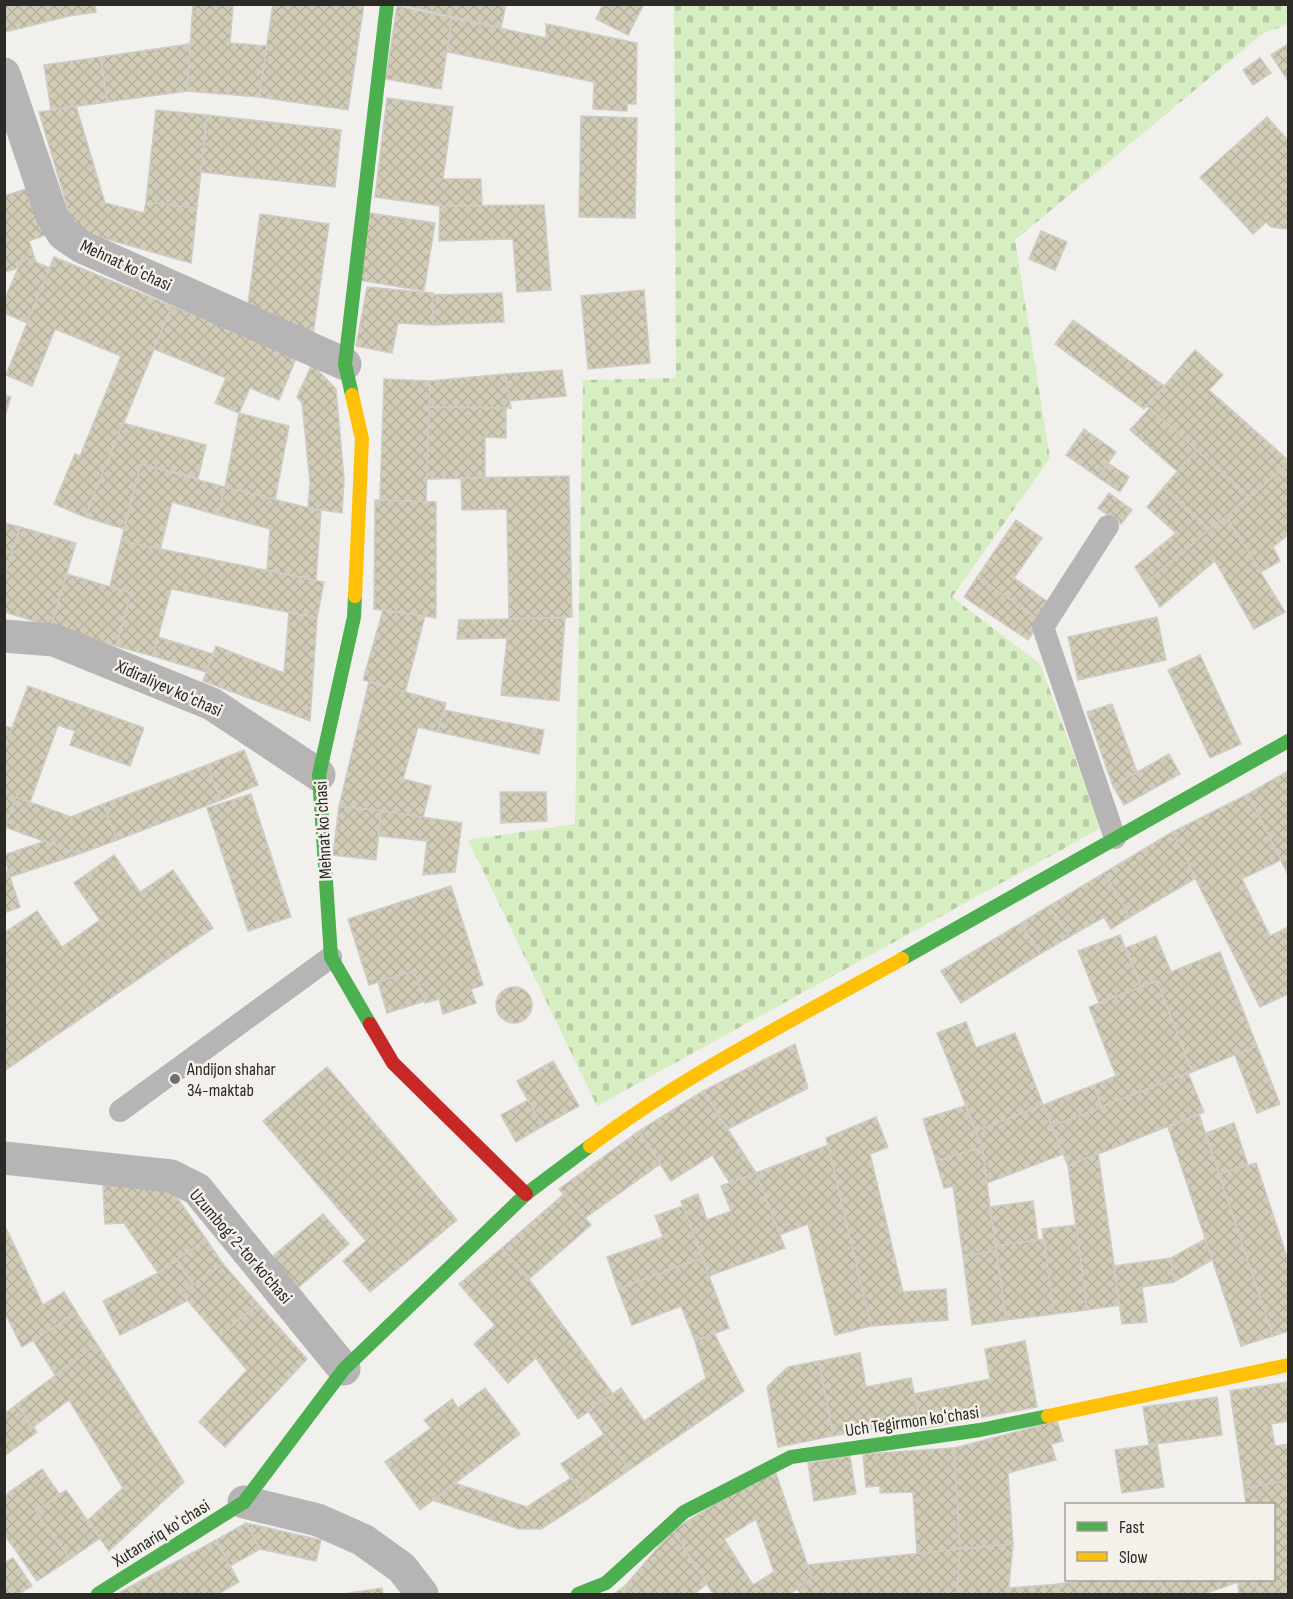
<svg xmlns="http://www.w3.org/2000/svg" width="1293" height="1599" font-family="'Sofia Sans Condensed',sans-serif">
<style>
.cemetery{fill:url(#cemetery-stones)}
.building{fill:url(#building-cross-hatch);stroke:#cdccc9;stroke-width:1.5;fill-rule:evenodd}
.lines{fill:none;stroke-linecap:round;stroke-linejoin:round}
.lane{stroke:#b6b4b4;stroke-width:22}
.street{stroke:#b6b4b4;stroke-width:33}
.fast{stroke:#4caf50;stroke-width:14}
.slow{stroke:#ffc107;stroke-width:14}
.jam{stroke:#c62828;stroke-width:14}
.poi-dot{fill:#706f6c;stroke:#f3f1ea;stroke-width:2}
.labels{text-anchor:middle;stroke-width:5;stroke-linejoin:round;paint-order:stroke}
.street-label{font-size:18px;fill:#2b2a27;stroke:#f3f1ea}
.poi-label{font-size:18px;fill:#2b2a27;stroke:#f3f1ea;text-anchor:start}
</style>
<defs>
<pattern id="cemetery-stones" width="16" height="16" patternUnits="userSpaceOnUse" patternTransform="scale(1.5)"><rect width="16" height="16" fill="#d6eec1"/><path d="M2 7V4a2 2 0 0 1 4 0v3zM10 15v-3a2 2 0 0 1 4 0v3z" fill="#b8cca6"/></pattern>
<pattern id="building-cross-hatch" width="8" height="8" patternUnits="userSpaceOnUse" patternTransform="scale(1.5)"><rect width="8" height="8" fill="#d2ccb7"/><path d="M0 0l8 8M0 8l8-8" fill="none" stroke="#b4af9d"/></pattern>
</defs>
<rect width="100%" height="100%" fill="#f1f0ec"/>
<path class="cemetery" d="M674,5H1288V24L1262,34L1015,240L1050,458L952,597L1040,664L1101,828L597,1106L468,840L575,824L583,380L676,378Z"/>
<g class="building">
<path d="M4,4H95L96,12L69,16L5,32Z"/>
<path d="M193,4L233,6L230,43L267,46L259,97L187,91Z"/>
<path d="M273,4H364L348,110L259,97Z"/>
<path d="M398,4H506L501,28Z"/>
<path d="M603,4H644L628,35L596,19Z"/>
<path d="M397,6L452,18L441,89L386,79Z"/>
<path d="M452,18L546,38V24L637,43L636,104H627V111L593,109L594,82L447,52Z"/>
<path d="M190,44L187,91L107,102L101,57Z"/>
<path d="M1288,44V81L1271,55Z"/>
<path d="M101,57L107,102L51,110L44,65Z"/>
<path d="M1260,58L1271,73L1253,85L1243,70Z"/>
<path d="M387,98L453,107L443,179H481L482,206H440L375,197Z"/>
<path d="M76,106L105,203L144,213L146,202L197,208L191,263L74,230L39,112Z"/>
<path d="M156,110L207,115L197,208L146,202Z"/>
<path d="M207,115L341,130L335,187L201,172Z"/>
<path d="M581,116L637,118L635,218L579,217Z"/>
<path d="M1267,117L1288,140V226L1286,229L1271,227L1266,222L1253,234L1200,177Z"/>
<path d="M32,187L46,235L29,241L36,262L23,257L18,268L4,272V196Z"/>
<path d="M544,205L551,290L517,292L513,239L439,241L440,206Z"/>
<path d="M369,213L435,223L424,291L358,280Z"/>
<path d="M260,214L329,224L313,335L248,304Z"/>
<path d="M1041,231L1067,242L1055,270L1029,259Z"/>
<path d="M23,257L50,268L27,323L4,313V301Z"/>
<path d="M54,257L172,306L85,517L54,504L75,454L80,456L121,356L55,329L32,386L6,375Z"/>
<path d="M367,287L433,293V325L398,323L392,353L356,346Z"/>
<path d="M644,290L650,363L588,369L581,296Z"/>
<path d="M502,293L504,322L433,325L432,295Z"/>
<path d="M172,306L297,356L279,400L250,388L239,413L215,403L226,378L154,349Z"/>
<path d="M1073,320L1164,386L1144,409L1055,344Z"/>
<path d="M1195,350L1223,375L1209,390L1288,460V465L1249,497L1147,406Z"/>
<path d="M312,364L336,389L344,479L342,513L308,508L310,482L302,403L297,397Z"/>
<path d="M562,370L566,396L509,401L505,374Z"/>
<path d="M505,374L511,408L429,407L430,381Z"/>
<path d="M384,379L430,381L426,502L380,500Z"/>
<path d="M4,395L11,397L4,419Z"/>
<path d="M429,407L506,408V438L485,437V478L427,479Z"/>
<path d="M1150,408L1196,450L1178,472L1130,430Z"/>
<path d="M239,413L289,426L275,500L225,487Z"/>
<path d="M123,423L206,445L198,478L141,464L124,529L85,517Z"/>
<path d="M1084,429L1116,452L1098,477L1066,455Z"/>
<path d="M1196,450L1249,497L1210,530L1163,488Z"/>
<path d="M1108,463L1129,477L1120,492L1098,477Z"/>
<path d="M141,464L225,487L218,515L172,502L160,550L121,541Z"/>
<path d="M1288,465V535L1273,547L1280,561L1261,572L1226,516Z"/>
<path d="M569,476L572,617L509,619L507,509L462,510L461,478Z"/>
<path d="M225,487L321,511L316,580L267,570L270,529L218,515Z"/>
<path d="M1163,488L1210,530L1145,583L1135,567L1176,533L1147,507Z"/>
<path d="M1109,493L1132,510L1121,524L1098,508Z"/>
<path d="M375,500L436,502V618L374,609Z"/>
<path d="M1226,516L1285,612L1254,629L1215,561L1160,607L1145,583Z"/>
<path d="M1016,520L1042,538L1014,578L1052,605L1041,621L977,577Z"/>
<path d="M4,523L20,527L8,568L4,567Z"/>
<path d="M20,527L76,543L51,626L4,612V578Z"/>
<path d="M121,541L324,582L317,618L171,589L153,656L116,646L131,593L110,586Z"/>
<path d="M67,574L131,593L116,646L51,626Z"/>
<path d="M977,577L1041,621L1028,640L964,597Z"/>
<path d="M383,610L425,616L405,692L363,680Z"/>
<path d="M289,612L317,618L310,721L203,681L216,646L284,673Z"/>
<path d="M1157,617L1166,660L1078,680L1068,637Z"/>
<path d="M565,618L559,701L501,695L507,638L457,639L459,620Z"/>
<path d="M158,637L213,654L206,672L153,656Z"/>
<path d="M1200,655L1241,744L1210,758L1168,670Z"/>
<path d="M369,682L446,703L438,732L418,727L403,779L431,786L423,817L339,806Z"/>
<path d="M28,686L144,728L130,766L70,745L75,731L58,725L30,802L16,797L5,827L4,749Z"/>
<path d="M1112,704L1137,772L1113,786L1087,712Z"/>
<path d="M444,710L544,730L539,754L438,732Z"/>
<path d="M4,726L12,728L4,749Z"/>
<path d="M244,750L258,785L221,800L207,765Z"/>
<path d="M1169,754L1180,774L1124,805L1113,786Z"/>
<path d="M207,765L221,800L117,840L103,804Z"/>
<path d="M1288,771V875L1248,794Z"/>
<path d="M500,792H546L547,821L501,823Z"/>
<path d="M251,794L291,917L248,931L207,808Z"/>
<path d="M1248,794L1281,860L1242,879L1270,936L1288,927V994L1260,1007L1172,832Z"/>
<path d="M16,797L71,817L103,804L117,840L79,854L5,827Z"/>
<path d="M339,806L381,811L376,860L333,855Z"/>
<path d="M381,811L462,823L455,872L423,875L427,841L379,836Z"/>
<path d="M1172,832L1196,878L1130,917L1104,873Z"/>
<path d="M45,841L79,854L10,877L4,855Z"/>
<path d="M114,855L140,892L173,870L213,928L4,1071V933L37,911L62,947L100,920L74,883Z"/>
<path d="M8,871L20,907L4,913V873Z"/>
<path d="M1104,873L1130,917L1111,929L1104,917L1069,937L1049,906Z"/>
<path d="M451,886L483,985L471,989L476,1003L443,1014L439,999L425,1003L414,971L369,985L348,919Z"/>
<path d="M1049,906L1069,937L1040,954L1021,923Z"/>
<path d="M1021,923L1040,954L961,1003L941,971Z"/>
<path d="M1120,935L1141,987L1099,1003L1078,951Z"/>
<path d="M1156,936L1171,972L1220,952L1257,1046L1192,1072L1157,981L1141,987L1126,948Z"/>
<path d="M414,971L425,1001L387,1013L378,982Z"/>
<path d="M1157,981L1192,1072L1102,1107L1094,1085L1116,1076L1089,1007Z"/>
<circle cx="514" cy="1005" r="18"/>
<path d="M966,1022L976,1048L1015,1033L1043,1105L976,1131L937,1033Z"/>
<path d="M795,1044L808,1088L728,1129L703,1091Z"/>
<path d="M1257,1046L1280,1104L1257,1113L1235,1055Z"/>
<path d="M553,1061L579,1106L543,1126L517,1081Z"/>
<path d="M327,1067L457,1220L370,1292L343,1261L366,1241L263,1121Z"/>
<path d="M1188,1073L1204,1112L1068,1166L1052,1126Z"/>
<path d="M1094,1085L1102,1107L1052,1126L1043,1105Z"/>
<path d="M703,1091L756,1173L730,1183L712,1155L671,1181L639,1131Z"/>
<path d="M528,1100L543,1126L516,1142L501,1115Z"/>
<path d="M1043,1105L1063,1154L987,1183L982,1147L976,1131Z"/>
<path d="M965,1106L982,1147L936,1161L923,1119Z"/>
<path d="M1199,1114L1273,1336L1241,1346L1168,1127Z"/>
<path d="M876,1117L888,1147L870,1154L903,1292L946,1289L948,1320L871,1326L826,1138Z"/>
<path d="M1234,1123L1248,1165L1219,1174L1206,1133Z"/>
<path d="M639,1131L660,1164L585,1218L559,1189Z"/>
<path d="M828,1145L871,1326L835,1335L808,1224L779,1235L756,1173Z"/>
<path d="M982,1147L996,1251L963,1256L953,1186L944,1188L936,1161Z"/>
<path d="M1098,1153L1120,1305L1087,1310L1068,1166Z"/>
<path d="M1256,1163L1288,1260V1331L1273,1336L1219,1174Z"/>
<path d="M756,1173L785,1248L709,1276L681,1201L698,1194L707,1220L731,1211L721,1186Z"/>
<path d="M167,1183L206,1239L158,1273L124,1223L105,1224L103,1186Z"/>
<path d="M564,1194L591,1225L529,1279L502,1248Z"/>
<path d="M1033,1201L1038,1240L996,1246L990,1207Z"/>
<path d="M683,1206L702,1258L618,1289L607,1257L663,1237L655,1216Z"/>
<path d="M323,1214L349,1244L294,1291L267,1261Z"/>
<path d="M4,1224L43,1305L64,1292L77,1313L22,1347L4,1311Z"/>
<path d="M1076,1225L1087,1310L1054,1314L1042,1229Z"/>
<path d="M206,1239L223,1264L193,1285L177,1260Z"/>
<path d="M1044,1239L1054,1314L1006,1320L996,1246Z"/>
<path d="M1205,1239L1212,1260L1174,1282L1171,1258Z"/>
<path d="M502,1248L529,1279L613,1394L578,1419L536,1358L508,1383L474,1344L495,1325L459,1284Z"/>
<path d="M996,1251L1006,1320L972,1325L963,1256Z"/>
<path d="M702,1258L729,1328L695,1341L681,1306L632,1325L618,1289Z"/>
<path d="M1171,1258L1174,1282L1142,1287L1147,1322L1122,1324L1114,1266Z"/>
<path d="M177,1260L193,1285L181,1293L187,1301L120,1335L103,1301L158,1273Z"/>
<path d="M223,1264L258,1304L219,1337L181,1293Z"/>
<path d="M258,1304L307,1359L225,1447L199,1422L247,1370L219,1337Z"/>
<path d="M77,1313L97,1344L55,1375L33,1340Z"/>
<path d="M714,1333L744,1391L629,1470L588,1411L621,1388L644,1421L706,1378L695,1341Z"/>
<path d="M1025,1341L1037,1407L921,1429L914,1394L990,1379L985,1349Z"/>
<path d="M97,1344L184,1482L109,1551L87,1521L123,1488L69,1400L33,1427L16,1405Z"/>
<path d="M860,1353L866,1387L911,1378L920,1420L833,1436L819,1361Z"/>
<path d="M819,1361L833,1436L778,1447L767,1387L788,1367Z"/>
<path d="M1288,1382V1421L1271,1424L1275,1446L1288,1444V1481L1244,1488L1230,1391Z"/>
<path d="M485,1388L520,1434L420,1510L385,1462L431,1428L424,1420L452,1399L458,1408Z"/>
<path d="M1217,1397L1222,1435L1149,1445L1143,1407Z"/>
<path d="M16,1405L37,1432L4,1456V1414Z"/>
<path d="M1057,1421L1063,1441L1051,1444L1056,1460L1008,1473L1013,1544L960,1549L954,1448Z"/>
<path d="M604,1434L629,1470L586,1500L561,1464Z"/>
<path d="M1157,1444L1164,1487L1122,1493L1115,1450Z"/>
<path d="M954,1448L960,1549L917,1554L913,1492L880,1493V1486L866,1487L863,1454Z"/>
<path d="M850,1456L856,1494L814,1501L808,1463Z"/>
<path d="M774,1468L812,1578L790,1594H713L673,1530ZM756,1519L774,1572L753,1585L724,1539Z"/>
<path d="M42,1469L60,1495L36,1511L70,1559L37,1581L4,1534V1504L8,1493Z"/>
<path d="M571,1478L586,1500L541,1529H519L432,1500L455,1483L527,1507Z"/>
<path d="M1287,1481L1288,1495V1594H1258L1256,1580H1274V1504H1246L1244,1488Z"/>
<path d="M66,1490L100,1538L70,1559L36,1511Z"/>
<path d="M246,1523L321,1540L316,1561L260,1549Z"/>
<path d="M246,1523L260,1549L230,1566L216,1540Z"/>
<path d="M673,1530L707,1584L694,1594H632L625,1586Z"/>
<path d="M216,1540L239,1582L218,1594H121L120,1592Z"/>
<path d="M1013,1544L1008,1594H957L960,1549Z"/>
<path d="M960,1549L957,1594H801L797,1589L812,1578L808,1565Z"/>
<path d="M13,1558L32,1586L19,1594H4V1560L6,1562Z"/>
<path d="M1088,1580H1160L1166,1594H1060L1059,1584Z"/>
<path d="M1160,1580H1256L1258,1594H1239L1238,1582L1204,1594H1166Z"/>
<path d="M1059,1584L1060,1594H1008L1009,1588Z"/>
<path d="M625,1586L632,1594H614Z"/>
<path d="M382,1588L383,1594H343Z"/>
</g>
<g class="lines">
<g class="lane">
<path d="M1108,526L1043,627L1115,838"/>
<path d="M120,1111L331,957"/>
</g>
<g class="street">
<path d="M4,74L52,216L63,234L82,247L345,364"/>
<path d="M4,636L54,640L212,704L319,775"/>
<path d="M4,1158L171,1176L197,1189L344,1369"/>
<path d="M244,1502L318,1520L363,1540L402,1568L422,1594"/>
</g>
<g class="fast">
<path d="M352,395L345,364L387,4"/>
<path d="M355,596L354,617L319,775L331,957L370,1024"/>
<path d="M902,959L1288,741"/>
<path d="M98,1594L244,1502L344,1369L526,1194L590,1146"/>
<path d="M578,1594L606,1583L684,1512L791,1457L980,1430L1048,1416"/>
</g>
<g class="slow">
<path d="M352,395L362,439L355,596"/>
<path d="M590,1146C687,1073 797,1018 902,959"/>
<path d="M1048,1416L1288,1365"/>
</g>
<path class="jam" d="M370,1024L393,1063L526,1194"/>
</g>
<circle class="poi-dot" cx="175" cy="1079" r="6"/>
<g class="labels">
<g class="street-label">
<text transform="translate(126 265) rotate(25)" y="6">Mehnat koʻchasi</text>
<text transform="translate(169 688) rotate(24)" y="6">Xidiraliyev koʻchasi</text>
<text transform="translate(323 830) rotate(-93)" y="6">Mehnat koʻchasi</text>
<text transform="translate(241 1246) rotate(49)" y="6">Uzumbog‘ 2-tor ko‘chasi</text>
<text transform="translate(912 1421) rotate(-8)" y="6">Uch Tegirmon koʻchasi</text>
<text transform="translate(161 1533) rotate(-32)" y="6">Xutanariq koʻchasi</text>
</g>
<g class="poi-label">
<text x="187" y="1075">Andijon shahar<tspan x="187" dy="21">34-maktab</tspan></text>
</g>
</g>
<rect width="1293" height="1599" fill="none" stroke="#2b2a27" stroke-width="12"/>
<rect x="1065" y="1503" width="210" height="78" fill="#f3f1ea" stroke="#a3a19c" stroke-width="1.5"/>
<rect x="1077" y="1522" width="30" height="9" fill="#4caf50" stroke="#a3a19c" stroke-width="1.5"/>
<text x="1119" y="1533" font-size="18" fill="#2b2a27">Fast</text>
<rect x="1077" y="1552" width="30" height="9" fill="#ffc107" stroke="#a3a19c" stroke-width="1.5"/>
<text x="1119" y="1563" font-size="18" fill="#2b2a27">Slow</text>
</svg>
